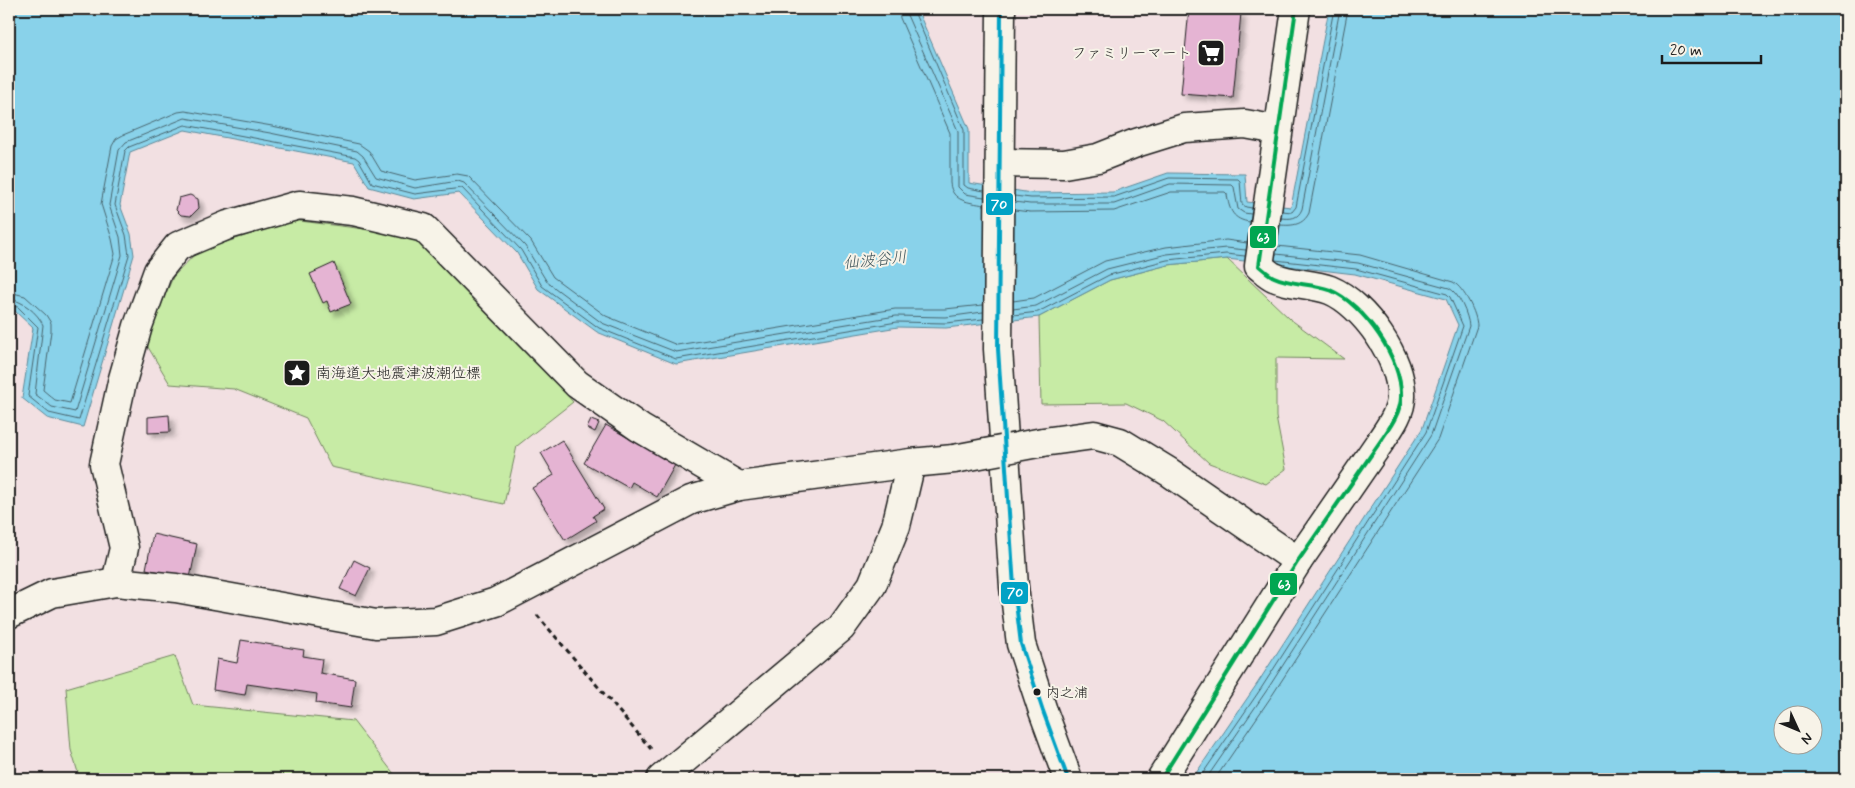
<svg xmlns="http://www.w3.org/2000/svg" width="1855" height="788" font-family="Mynerve,'Klee One',sans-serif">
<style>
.green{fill:#c7eba5;stroke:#728460}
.water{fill:#89d2ea;stroke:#5d8998;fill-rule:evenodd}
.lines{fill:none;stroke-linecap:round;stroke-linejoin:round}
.shore{stroke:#48656e;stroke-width:1}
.building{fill:#e5b4d3;stroke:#1c1c1c;filter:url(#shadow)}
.street-casing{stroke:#1c1c1c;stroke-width:31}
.primary-casing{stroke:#1c1c1c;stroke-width:31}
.path{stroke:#1c1c1c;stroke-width:3;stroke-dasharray:5 4;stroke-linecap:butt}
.street{stroke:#f7f3e8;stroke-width:28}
.primary{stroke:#f7f3e8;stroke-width:28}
.street-bridge-casing{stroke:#1c1c1c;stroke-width:31;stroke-linecap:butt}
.street-bridge{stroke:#f7f3e8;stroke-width:28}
.bus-1-casing{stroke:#f7f3e8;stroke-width:8}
.bus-2-casing{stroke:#f7f3e8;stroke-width:8}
.bus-1{stroke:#01a2c5;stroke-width:4}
.bus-2{stroke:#00a651;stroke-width:4}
.bus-dot{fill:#1c1c1c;stroke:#f7f3e8;stroke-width:2}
.labels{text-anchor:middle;stroke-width:4;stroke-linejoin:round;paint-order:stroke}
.bus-label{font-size:14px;fill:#1c1c1c;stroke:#f7f3e8;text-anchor:start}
.poi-label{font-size:15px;fill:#1c1c1c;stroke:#f7f3e8;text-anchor:end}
.water-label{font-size:16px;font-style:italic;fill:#3d535a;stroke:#f7f3e8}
.line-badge{stroke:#f7f3e8;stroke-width:2}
.badge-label{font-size:14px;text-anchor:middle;font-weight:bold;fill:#fff}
</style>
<defs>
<filter id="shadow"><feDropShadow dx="4.5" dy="4.5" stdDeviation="2.5" flood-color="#0004"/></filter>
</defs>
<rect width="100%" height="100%" fill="#f2e0e2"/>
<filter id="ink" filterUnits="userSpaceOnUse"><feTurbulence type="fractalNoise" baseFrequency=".02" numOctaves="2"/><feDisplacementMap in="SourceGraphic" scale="10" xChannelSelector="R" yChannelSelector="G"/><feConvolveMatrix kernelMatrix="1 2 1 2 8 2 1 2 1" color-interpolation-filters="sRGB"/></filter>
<g filter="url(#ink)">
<g class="green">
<path d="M292,220L413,235L512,331L573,402L517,446L504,504L331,467L306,418L234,389L170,384L145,342L173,277L197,252Z"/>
<path d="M1227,259L1290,319L1344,359L1276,358V417L1286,469L1266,484L1209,463L1163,421L1126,403L1041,404L1039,317L1110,280L1168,265Z"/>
<path d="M175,656L193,705L353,721L398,779H80L71,750L66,688Z"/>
</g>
<path class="water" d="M9,9H917L969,129V183L1031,193L1113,192L1168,173L1245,174L1247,202L1291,207L1329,9H1846V779H1192L1257,684L1422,429L1458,325L1446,299L1355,274L1227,259L1168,265L1110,280L1039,317L946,328L898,327L676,364L597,332L538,289L517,253L459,193L414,199L369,187L354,162L185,130L130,152L120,205L131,234L134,255L83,427L47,418L22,398L33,328L15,311L9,310ZM1782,716H1812V746H1782Z"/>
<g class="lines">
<g class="shore">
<path d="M899,9L900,18L950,133V183C952,202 969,202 984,205"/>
<path d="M906,9L907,15L958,131V187L965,194L984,197"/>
<path d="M913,9L964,130V185L968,188L984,191"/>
<path d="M1014,196L1031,198L1114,197L1169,178L1238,179L1240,181L1242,204L1246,207L1252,208"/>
<path d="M1014,202L1030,204H1114L1170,184L1232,185L1234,187L1238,209L1244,213L1251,214"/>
<path d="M1014,210L1030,212L1114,211L1171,192H1225L1227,194C1229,210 1233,220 1250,222"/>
<path d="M1282,211L1292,212L1296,207L1334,9"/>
<path d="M1281,218C1291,219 1298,219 1302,209L1340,9"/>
<path d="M1280,225C1293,226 1303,225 1309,213L1348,9"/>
<path d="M9,292L25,296L46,315L51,323V331L43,390L55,400L70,403L115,254L112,239L101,204L112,146L116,139L123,135L178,112L185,111L272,126L359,144L369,151L381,171L415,180L457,174L468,176L531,241L553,277L606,316L677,345L895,309H945L983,305"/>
<path d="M9,299C22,300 38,313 43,325L35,394L52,407L75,412L122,255L120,237L109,205L119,150L126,142L185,118L270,133L357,151L363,156L376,177L415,188L458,181L464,183L525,246L547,282L602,323L676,352L896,316L946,317L983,312"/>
<path d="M1013,301L1034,298L1105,261L1166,247L1226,240L1247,243"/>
<path d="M9,306L18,307L38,327L28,396L49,413L79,420L129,255L126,235L115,205L125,151L129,147L185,125L355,157L359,160L372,183L415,194L462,188L521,250L542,286L599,328L676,359L897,322L946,323L983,319"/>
<path d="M1013,309L1036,306L1107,269L1167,254L1226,248L1246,250"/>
<path d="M1013,315L1038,312L1109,275L1167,260L1226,254L1245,256"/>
<path d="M1199,779L1262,687L1426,432L1463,326L1450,297L1447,294L1356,269L1275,260"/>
<path d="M1206,779L1267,690L1431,435L1469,326C1468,315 1459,293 1449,288L1358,263L1276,254"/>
<path d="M1215,779L1273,694L1438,439L1477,326C1477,314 1464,288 1453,282L1360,255L1277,246"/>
</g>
</g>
<g class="building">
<path d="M1189,9L1241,13L1233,98L1181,94Z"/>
<path d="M190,195L198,199L199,208L191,216L181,215L176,210L179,198Z"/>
<path d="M334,263L351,304L331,312L327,301L323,303L310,274Z"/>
<path d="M169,415L170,432L148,433V417Z"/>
<path d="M591,420L599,423L595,432L587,428Z"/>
<path d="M606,425L675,465L657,497L632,482L629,488L584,463Z"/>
<path d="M562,440L604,509L593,516L596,521L565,540L532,488L554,475L541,453Z"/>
<path d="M153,534L197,544L190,578L146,569Z"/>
<path d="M354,560L370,568L356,596L340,589Z"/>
<path d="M241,640L304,650L303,656L322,659L320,673L355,679L351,708L316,703L317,694L247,684L245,695L213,690L217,659L237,663Z"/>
</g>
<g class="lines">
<defs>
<g id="street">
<path d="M1000,163L1064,164L1098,158L1136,143L1184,128L1245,124L1278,130"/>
<path d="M1043,442L1094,435L1120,442L1169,472L1298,561"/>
<path d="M116,582L124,548L104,464L122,382L138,326L158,271L178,246L228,225L299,205L353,211L424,228L577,384L640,428L739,486"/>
<path d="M9,614L52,593L116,582L176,588L376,624L436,621L496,602L691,500L739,486L911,463L954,459"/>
<path d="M661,779L841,628L872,585L896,526L911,463"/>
<path d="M1161,779L1298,561L1382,439C1390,427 1401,412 1401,397C1403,360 1364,304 1330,290C1311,283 1291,285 1274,277C1269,275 1263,269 1259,266L1296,9"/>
</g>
<path id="primary" d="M1001,9L998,349L1014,587L1021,644L1043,711L1068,779"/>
</defs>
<use href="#street" class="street-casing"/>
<use href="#primary" class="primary-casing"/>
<path class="path" d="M537,615L651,749"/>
<use href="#street" class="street"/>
<use href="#primary" class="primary"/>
<defs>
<path id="street-bridge" d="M954,459L1043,442"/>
</defs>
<use href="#street-bridge" class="street-bridge-casing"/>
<use href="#street-bridge" class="street-bridge"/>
<defs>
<path id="bus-1" d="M1001,9L998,349L1014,587L1021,644L1043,711L1068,779"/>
<path id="bus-2" d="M1161,779L1298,561L1382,439C1390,427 1401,412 1401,397C1403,360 1364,304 1330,290C1311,283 1291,285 1274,277C1269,275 1263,269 1259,266L1296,9"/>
</defs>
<use href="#bus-1" class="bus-1-casing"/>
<use href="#bus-2" class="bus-2-casing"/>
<use href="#bus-1" class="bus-1"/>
<use href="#bus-2" class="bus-2"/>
</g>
</g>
<defs>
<symbol id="supermarket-square" viewBox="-11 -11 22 22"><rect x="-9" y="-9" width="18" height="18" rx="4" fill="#1c1c1c" stroke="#f7f3e8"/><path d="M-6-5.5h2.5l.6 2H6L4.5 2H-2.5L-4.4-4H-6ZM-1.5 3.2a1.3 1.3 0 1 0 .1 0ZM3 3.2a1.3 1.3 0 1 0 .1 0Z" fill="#fff"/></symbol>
<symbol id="sight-square" viewBox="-11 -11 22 22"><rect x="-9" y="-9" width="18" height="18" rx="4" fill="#1c1c1c" stroke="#f7f3e8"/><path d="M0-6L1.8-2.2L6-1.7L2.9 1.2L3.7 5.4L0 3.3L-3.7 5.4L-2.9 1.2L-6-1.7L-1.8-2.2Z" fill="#fff"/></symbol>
</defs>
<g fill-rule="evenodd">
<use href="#supermarket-square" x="1195" y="37" width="32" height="32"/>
<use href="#sight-square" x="281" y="357" width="32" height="32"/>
</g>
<circle class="bus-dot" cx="1037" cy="692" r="4.5"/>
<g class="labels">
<g class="bus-label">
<text x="1046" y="697">内之浦</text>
</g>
<g class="poi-label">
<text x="1192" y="58">ファミリーマート</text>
<text x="316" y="378" text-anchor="start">南海道大地震津波潮位標</text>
</g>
<g class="water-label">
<text transform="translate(875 259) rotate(-6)" y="6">仙波谷川</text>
</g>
</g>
<g class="line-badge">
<rect x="985" y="192" width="29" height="24" rx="5" fill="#01a2c5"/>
<rect x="1249" y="225" width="28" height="24" rx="5" fill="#00a651"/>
<rect x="1269" y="572" width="29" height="24" rx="5" fill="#00a651"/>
<rect x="1000" y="581" width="29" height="24" rx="5" fill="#01a2c5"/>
</g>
<g class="badge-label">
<text x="999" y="209">70</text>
<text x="1263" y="242">63</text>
<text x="1284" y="589">63</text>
<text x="1015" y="597">70</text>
</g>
<rect width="1855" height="788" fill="none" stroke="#f7f3e8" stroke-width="30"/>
<rect x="15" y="15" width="1825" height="758" fill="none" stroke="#1c1c1c" stroke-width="2" filter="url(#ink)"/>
<g transform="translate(1798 730) rotate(134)"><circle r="24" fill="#f7f3e8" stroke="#9f9d96"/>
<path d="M0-4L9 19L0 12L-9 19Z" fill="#1c1c1c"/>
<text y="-8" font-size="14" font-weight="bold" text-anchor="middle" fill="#1c1c1c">N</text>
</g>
<path d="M1662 55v8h99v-8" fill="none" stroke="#1c1c1c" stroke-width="2.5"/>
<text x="1670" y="55" font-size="15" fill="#1c1c1c" stroke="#f7f3e8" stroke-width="4" paint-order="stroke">20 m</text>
</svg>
